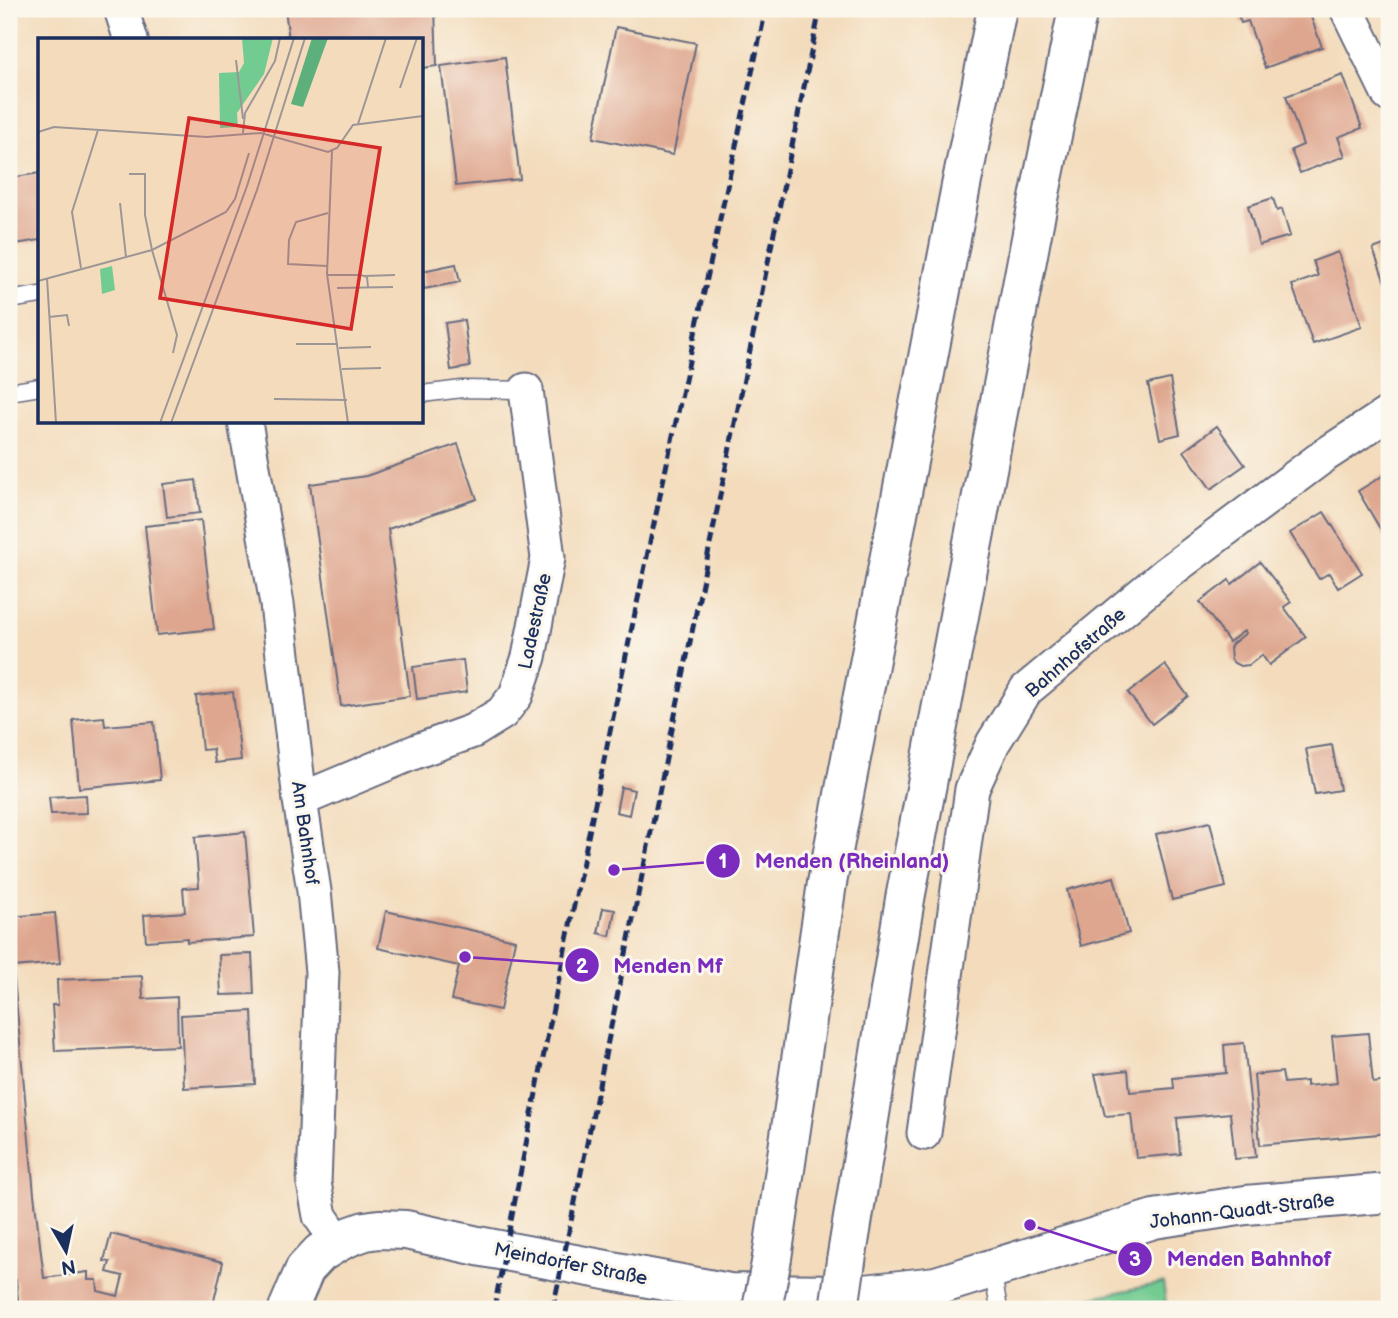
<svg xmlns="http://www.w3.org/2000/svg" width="1398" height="1318" font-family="'Balsamiq Sans',sans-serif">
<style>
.green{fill:#72cb91;stroke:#467d78;stroke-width:2}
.building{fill:#dea68e}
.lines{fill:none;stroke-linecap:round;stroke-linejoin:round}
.lane-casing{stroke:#676b7f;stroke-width:19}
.street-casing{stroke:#676b7f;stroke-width:37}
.secondary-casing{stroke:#676b7f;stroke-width:42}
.highway-casing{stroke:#676b7f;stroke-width:42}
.lane{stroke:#fff;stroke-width:16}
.street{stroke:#fff;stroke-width:33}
.secondary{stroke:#fff;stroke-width:38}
.highway{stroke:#fff;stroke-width:38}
.rail{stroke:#1b2f5e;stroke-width:5;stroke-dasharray:10 5;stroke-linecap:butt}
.highway-bridge-casing{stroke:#676b7f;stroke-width:42;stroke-linecap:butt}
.highway-bridge{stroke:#fff;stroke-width:38}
.labels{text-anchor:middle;stroke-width:6;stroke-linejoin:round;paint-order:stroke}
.street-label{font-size:19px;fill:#1b2f5e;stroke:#fbf7ec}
.inset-road{fill:none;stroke:#9d9696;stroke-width:2}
.view{fill:#d62828;fill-opacity:0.15;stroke:#d62828;stroke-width:3.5}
.inset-edge{fill:none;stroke:#1b2f5e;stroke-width:3.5}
.leader{fill:none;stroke:#7b2cbf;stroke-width:2.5}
.callout-dot{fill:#7b2cbf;stroke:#fbf7ec;stroke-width:2.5}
.mark-label{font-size:21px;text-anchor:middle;font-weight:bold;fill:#fff}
.callout-label{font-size:21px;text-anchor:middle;font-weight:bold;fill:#7b2cbf;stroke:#fbf7ec;stroke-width:6;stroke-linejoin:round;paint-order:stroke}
</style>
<rect width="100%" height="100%" fill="#fbf7ec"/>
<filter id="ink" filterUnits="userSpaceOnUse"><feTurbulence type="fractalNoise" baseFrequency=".0143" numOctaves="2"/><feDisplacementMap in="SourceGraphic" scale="14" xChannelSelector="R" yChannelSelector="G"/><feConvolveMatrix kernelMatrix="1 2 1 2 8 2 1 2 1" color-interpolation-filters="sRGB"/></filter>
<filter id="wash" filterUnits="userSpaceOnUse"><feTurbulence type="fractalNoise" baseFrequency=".00686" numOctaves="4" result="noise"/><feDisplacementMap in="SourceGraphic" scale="28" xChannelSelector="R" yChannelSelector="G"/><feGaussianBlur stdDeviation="1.57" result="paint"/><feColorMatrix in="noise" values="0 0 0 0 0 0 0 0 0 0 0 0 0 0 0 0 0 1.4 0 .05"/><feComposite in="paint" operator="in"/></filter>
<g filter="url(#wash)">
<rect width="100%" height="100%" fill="#f3dbbb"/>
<path class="green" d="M1163,1283L1167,1309H1038V1308Z"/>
<g id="blocks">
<g class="building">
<path d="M285,9H435L437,66L422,68V40H289Z"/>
<path d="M1236,9H1308L1322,47L1265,68L1248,21L1241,23Z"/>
<path d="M616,27L696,43L673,155L593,138Z"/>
<path d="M505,57L520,179L456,186L441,66Z"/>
<path d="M1343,75L1362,128L1338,137L1345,156L1300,173L1291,150L1303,145L1286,96Z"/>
<path d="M40,173V240L9,245V178Z"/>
<path d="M1273,198L1277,211L1282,209L1290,236L1259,245L1248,206Z"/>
<path d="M1389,243V294L1373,249Z"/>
<path d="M1338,252L1362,327L1313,344L1292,285L1318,276L1313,261Z"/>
<path d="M456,264L460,282L424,289L422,271Z"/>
<path d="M464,320L470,367L451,370L445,323Z"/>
<path d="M1170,379L1180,434L1160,439L1148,384Z"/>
<path d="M1217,426L1245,465L1211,489L1184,451Z"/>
<path d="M458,444L477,499L388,529L410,696L341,706L310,484L366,476Z"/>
<path d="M1389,472V527L1382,532L1358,491Z"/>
<path d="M196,480L200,513L167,517L163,484Z"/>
<path d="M1324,512L1362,573L1338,588L1329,573L1319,579L1290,533Z"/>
<path d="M201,520L214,629L157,635L145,526Z"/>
<path d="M1260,562L1291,602L1284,607L1306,637L1269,665L1262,655L1249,665L1240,666L1234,663L1231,659L1230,648L1232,644L1246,633L1244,631L1229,642L1200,602L1229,580L1232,584Z"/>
<path d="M463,660L467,692L417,699L413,667Z"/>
<path d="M1165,665L1188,696L1152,724L1128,693Z"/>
<path d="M233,692L241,760L215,763L213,749L202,750L196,696Z"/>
<path d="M104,717L105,726L154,722L160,780L79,788L73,720Z"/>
<path d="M1332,745L1340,790L1315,794L1306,749Z"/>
<path d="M621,787L634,790L629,815L616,812Z"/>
<path d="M86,795L87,813L51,814L49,797Z"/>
<path d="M1210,822L1226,887L1172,900L1156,834Z"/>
<path d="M245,832L254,937L187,942V938L146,941L144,915L185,912L183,888L199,887L195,837Z"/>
<path d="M1114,877L1129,933L1081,946L1067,890Z"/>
<path d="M603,908L615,910L610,936L598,933Z"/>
<path d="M386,911L515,940L500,1010L451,1000L459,966L378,948Z"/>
<path d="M55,913L60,963L13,967L34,1194L44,1278L88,1272V1280H97L98,1291L118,1296L123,1276L107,1272L110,1262L104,1261L111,1234L223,1262L212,1309H19L16,1280L9,1281V917Z"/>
<path d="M252,954L254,994L221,995L219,955Z"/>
<path d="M142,976L143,999L177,997L178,1046L55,1051L52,1005H58L57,980Z"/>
<path d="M252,1011L255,1084L184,1088L181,1015Z"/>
<path d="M1368,1033L1373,1083L1389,1081V1133L1260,1145L1254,1075L1282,1072L1284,1083L1306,1081V1086L1337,1083L1332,1036Z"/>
<path d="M1244,1043L1256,1157L1235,1159L1230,1113L1177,1118L1180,1154L1136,1158L1131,1114L1105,1116L1095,1074L1128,1070L1130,1092L1174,1088L1173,1078L1226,1073L1224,1045Z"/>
</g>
</g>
</g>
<g filter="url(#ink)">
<use href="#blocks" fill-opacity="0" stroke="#676b7f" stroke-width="2"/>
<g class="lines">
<defs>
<g id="lane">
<path d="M9,300L40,295"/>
<path d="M9,392L40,387"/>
<path d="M422,394L462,389L526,390"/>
<path d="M992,1268L999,1309"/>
</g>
<g id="street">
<path d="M121,9L131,40"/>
<path d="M1347,9L1389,95"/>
<path d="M245,422L277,604L300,800L314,891L322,972L314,1183L320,1216L338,1242"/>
<path d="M300,800L417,751L473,731L502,713L516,695L529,657L548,558L526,390"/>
<path d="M924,1133L972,789L993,743L1026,690L1167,573L1325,455L1389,413"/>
</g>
<path id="secondary" d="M288,1309L305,1269L320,1253L338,1242L351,1236L365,1231L379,1229L406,1230L478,1246L729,1293L865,1294L936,1286L1154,1219L1246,1205L1389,1193"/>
<g id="highway">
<path d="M772,1258L827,883L961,186L997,9"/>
<path d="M846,1261L905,899L1034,223L1078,9"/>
</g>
</defs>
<use href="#lane" class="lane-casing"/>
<use href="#street" class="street-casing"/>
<use href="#secondary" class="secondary-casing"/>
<use href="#highway" class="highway-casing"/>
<use href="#lane" class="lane"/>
<use href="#street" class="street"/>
<use href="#secondary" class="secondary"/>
<use href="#highway" class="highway"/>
<g class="rail">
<path d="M494,1309C577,874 671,441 766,9"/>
<path d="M553,1309L820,9"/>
</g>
<defs>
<g id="highway-bridge">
<path d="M762,1309L772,1258"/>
<path d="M839,1309L846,1261"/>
</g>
</defs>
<use href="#highway-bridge" class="highway-bridge-casing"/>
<use href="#highway-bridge" class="highway-bridge"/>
</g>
</g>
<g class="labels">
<g class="street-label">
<text transform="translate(534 621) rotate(-78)" y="7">Ladestraße</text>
<text transform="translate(1075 652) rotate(-41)" y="7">Bahnhofstraße</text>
<text transform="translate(306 833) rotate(82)" y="7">Am Bahnhof</text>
<text transform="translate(1242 1210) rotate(-7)" y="7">Johann-Quadt-Straße</text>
<text transform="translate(571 1263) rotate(11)" y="7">Meindorfer Straße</text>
</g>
</g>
<g transform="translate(38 38)">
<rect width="385" height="385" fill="#f3dbbb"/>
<path d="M204,0H235L226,36L199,75L200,89L182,90L181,35L201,34L206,25ZM74,228L77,252L64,256L62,231Z" fill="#72cb91"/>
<path d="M274,0H290L265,69L253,66Z" fill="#5daf7b"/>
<path class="inset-road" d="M198,22L205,81M362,50L379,0M320,86L348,0M0,94L16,89L169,99L223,95L290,114L299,110L315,87L385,78M205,95L207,75L237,23L242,0M294,113L289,236L310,385M91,136H107V177L114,212L139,297L135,315M82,165L88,219M289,228L250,226L251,202L258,184L290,175M43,230L34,174L60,92M289,237H323L329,239L330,249M326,238L357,237M9,240L18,385M0,243L114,212L188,174L197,161L211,115M299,250L355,249M11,279L29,277L31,288M258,306H300M301,310L333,309M304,331L343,330M236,361L309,362M122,385L209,148L256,0M133,385L219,152L267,0"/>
<path class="view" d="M151,80L342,110L313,291L122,260Z"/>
<rect width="385" height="385" class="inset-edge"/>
</g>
<path class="leader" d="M614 870L723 861M465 957L582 965M1030 1225L1135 1259"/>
<g class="callout-dot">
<circle cx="614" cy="870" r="7"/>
<circle cx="465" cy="957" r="7"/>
<circle cx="1030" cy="1225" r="7"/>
<circle cx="723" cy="861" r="18"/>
<circle cx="582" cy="965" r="18"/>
<circle cx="1135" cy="1259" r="18"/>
</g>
<g class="mark-label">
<text x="723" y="868">1</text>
<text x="582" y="973">2</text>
<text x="1135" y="1266">3</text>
</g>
<g class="callout-label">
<text x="852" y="868">Menden (Rheinland)</text>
<text x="668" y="973">Menden Mf</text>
<text x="1249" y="1266">Menden Bahnhof</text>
</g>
<rect width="1398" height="1318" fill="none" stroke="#fbf7ec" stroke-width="35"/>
<g transform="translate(66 1251) rotate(171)" stroke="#fbf7ec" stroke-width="5" paint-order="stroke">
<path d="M0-5L12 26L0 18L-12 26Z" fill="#1b2f5e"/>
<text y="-10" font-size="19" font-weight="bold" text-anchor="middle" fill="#1b2f5e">N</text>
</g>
</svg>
